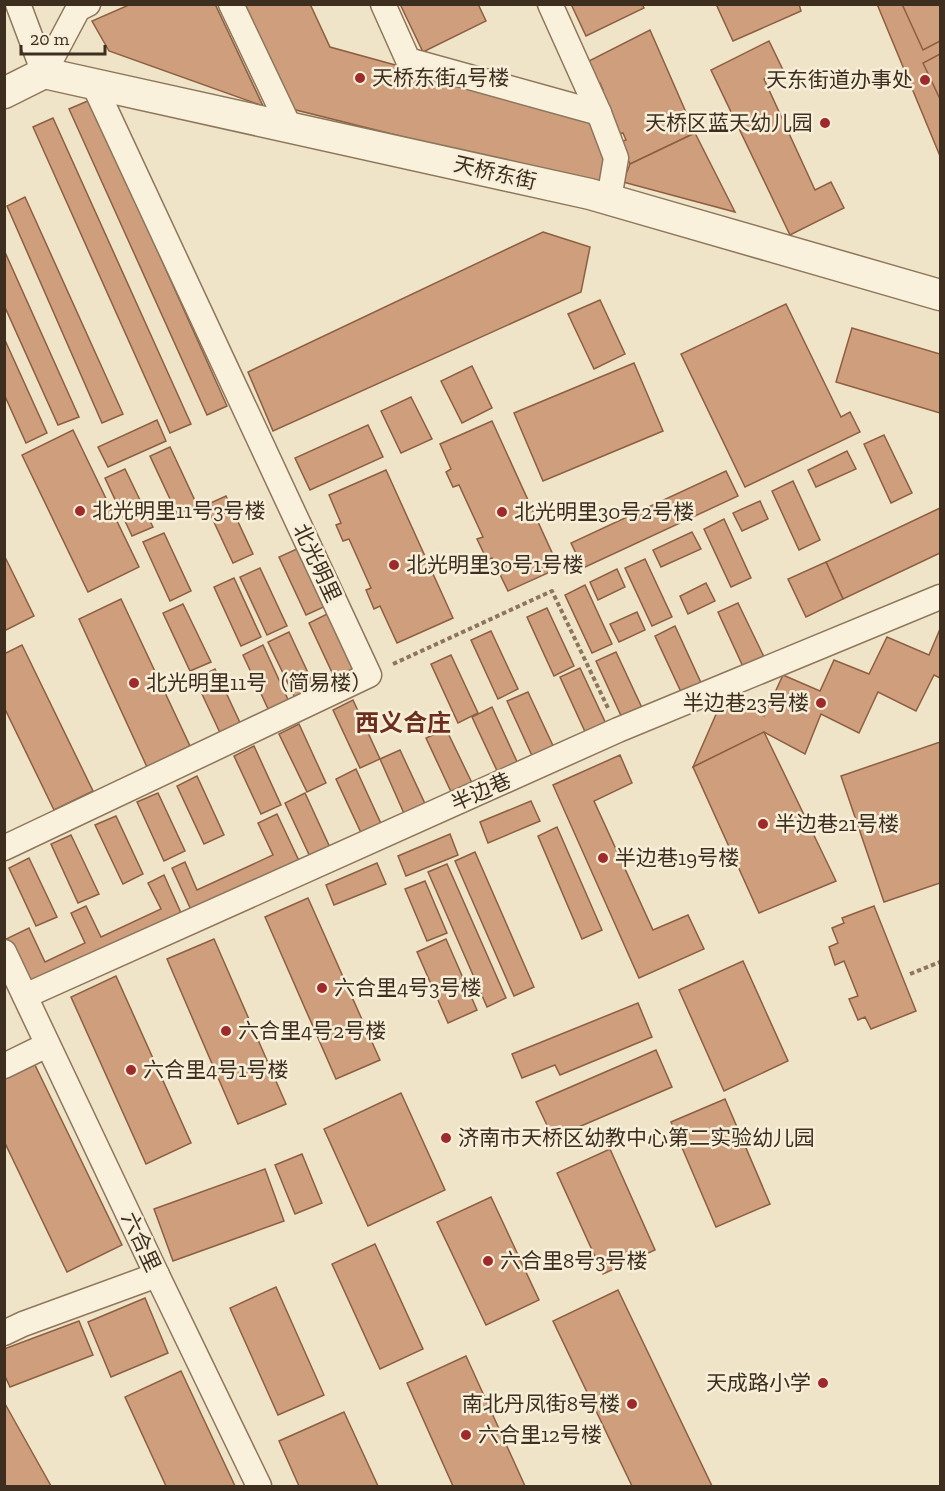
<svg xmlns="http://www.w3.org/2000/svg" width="945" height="1491" font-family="'Zilla Slab','Noto Sans SC',serif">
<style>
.building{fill:#cf9f7d;stroke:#8d5f41;stroke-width:1.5}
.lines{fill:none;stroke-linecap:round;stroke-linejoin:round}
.minor-casing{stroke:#8d765c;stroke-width:27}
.tertiary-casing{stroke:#8d765c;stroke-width:33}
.path{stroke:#8d765c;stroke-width:4;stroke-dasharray:4.5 3;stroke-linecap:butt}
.minor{stroke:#faf1dc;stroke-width:24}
.tertiary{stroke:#faf1dc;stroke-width:30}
.poi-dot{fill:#9e2a2b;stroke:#f7eed8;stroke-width:2}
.labels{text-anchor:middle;stroke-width:5;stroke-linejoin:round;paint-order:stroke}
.poi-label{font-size:21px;fill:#3d2e20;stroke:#f7eed8;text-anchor:start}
.street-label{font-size:21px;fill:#3d2e20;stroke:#f7eed8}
.quarter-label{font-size:24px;font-weight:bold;fill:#6b2e1e;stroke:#f7eed8}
</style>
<rect width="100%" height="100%" fill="#f0e4c8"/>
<g class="building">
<path d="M131,4H215L263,106L109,51L92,21Z"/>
<path d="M240,4H310L330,47L588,118L607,161L600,186L292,109Z"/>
<path d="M400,4H478L486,21L423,52Z"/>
<path d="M571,4H642L644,8L586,36Z"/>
<path d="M716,4H799L801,11L733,41Z"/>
<path d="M877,4H940V156Z"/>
<path d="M902,4H940V41L923,50Z"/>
<path d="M650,30L695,133L630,164L620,142L626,140L623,133L616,135L597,93L603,90L600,83L594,87L583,64Z"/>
<path d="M769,41L783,70L764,79L815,190L831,182L844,208L790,235L711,70Z"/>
<path d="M940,54V99L923,63Z"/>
<path d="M90,100L227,406L207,415L69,109Z"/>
<path d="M53,118L191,424L170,433L33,127Z"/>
<path d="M695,133L735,212L623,182L630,164Z"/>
<path d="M25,197L123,414L102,423L7,206Z"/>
<path d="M543,232L590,247L581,292L273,431L248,372Z"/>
<path d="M4,250L79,417L58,425L4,305Z"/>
<path d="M600,300L625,354L594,369L568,314Z"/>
<path d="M786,304L841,417L850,412L860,432L745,487L681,354Z"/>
<path d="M852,328L940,354V413L836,382Z"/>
<path d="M4,338L47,433L26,443L4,394Z"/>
<path d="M634,363L663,431L543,481L514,413Z"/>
<path d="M472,366L492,408L462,423L441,381Z"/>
<path d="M411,397L432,439L401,453L381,411Z"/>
<path d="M157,420L166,441L108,467L98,447Z"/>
<path d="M492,421L559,568L508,591L492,558L487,560L477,539L483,537L459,485L453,487L446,472L451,469L440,444Z"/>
<path d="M368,425L383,457L310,490L295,458Z"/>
<path d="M73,430L139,567L88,592L22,455Z"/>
<path d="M884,435L912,493L891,503L864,444Z"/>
<path d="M170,447L197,505L177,514L150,456Z"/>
<path d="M847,451L856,469L816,487L808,470Z"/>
<path d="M125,469L153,527L132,536L105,478Z"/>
<path d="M386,470L453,618L397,643L380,606L374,609L366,590L371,588L349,539L343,541L336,525L341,523L329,495Z"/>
<path d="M726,471L738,496L583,568L571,543Z"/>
<path d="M793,481L820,540L799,550L772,491Z"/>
<path d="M226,496L253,554L233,563L206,505Z"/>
<path d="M760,501L768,519L742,531L733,513Z"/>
<path d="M940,508V553L843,599L826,562Z"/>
<path d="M724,519L751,578L731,587L704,529Z"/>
<path d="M692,532L701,549L661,567L653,550Z"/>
<path d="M164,533L191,591L170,601L143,542Z"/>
<path d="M299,548L326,606L306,615L279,557Z"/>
<path d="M4,555L34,616L4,631Z"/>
<path d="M645,559L672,617L652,626L625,568Z"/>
<path d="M826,562L843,599L806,617L788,579Z"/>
<path d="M260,568L287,626L267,635L240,577Z"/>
<path d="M617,569L625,587L598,600L590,582Z"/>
<path d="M234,578L261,637L241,646L214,587Z"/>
<path d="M706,583L715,601L688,614L680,596Z"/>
<path d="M585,585L612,644L592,653L565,595Z"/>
<path d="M121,599L190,746L147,767L79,619Z"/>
<path d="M738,603L766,661L745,671L718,612Z"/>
<path d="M183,604L211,662L190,671L163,613Z"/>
<path d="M547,608L574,666L554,676L527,617Z"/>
<path d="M637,612L645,630L619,642L610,624Z"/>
<path d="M329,613L356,672L336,681L309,623Z"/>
<path d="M675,626L702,685L682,694L655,636Z"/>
<path d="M940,629V678L934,675L916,711L878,692L859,733L821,714L805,754L764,732L693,767L724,696L764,716L783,675L820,691L834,660L869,674L887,637L929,655Z"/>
<path d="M491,631L518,689L498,699L471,640Z"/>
<path d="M289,632L316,690L296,700L268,642Z"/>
<path d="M22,645L93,791L54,810L4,707V654Z"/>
<path d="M263,645L290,704L270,713L243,655Z"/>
<path d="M616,652L643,710L623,720L596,661Z"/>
<path d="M451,655L478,713L458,723L431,664Z"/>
<path d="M580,668L607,726L587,736L560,677Z"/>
<path d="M215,669L242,727L222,737L195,679Z"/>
<path d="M528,692L555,750L534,760L507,701Z"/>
<path d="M353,700L380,759L360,768L333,710Z"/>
<path d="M492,707L519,766L499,775L472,717Z"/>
<path d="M299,724L326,783L307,792L279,734Z"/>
<path d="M446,729L474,787L453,796L426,738Z"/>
<path d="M764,732L836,881L759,913L693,767Z"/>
<path d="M940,742V883L884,902L841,776Z"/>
<path d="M254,746L281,805L261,814L234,756Z"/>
<path d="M400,750L427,808L406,818L380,759Z"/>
<path d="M620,755L632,783L594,801L653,930L688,915L704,949L639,978L553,785Z"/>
<path d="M356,769L383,828L363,837L336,779Z"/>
<path d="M197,776L224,835L204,844L177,786Z"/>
<path d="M158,793L185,851L164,861L137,802Z"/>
<path d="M305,793L332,852L312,861L285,803Z"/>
<path d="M531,801L540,821L488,843L480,822Z"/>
<path d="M277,814L300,863L192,912L172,868L185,862L197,890L273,855L258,823Z"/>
<path d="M116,816L143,874L123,884L95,825Z"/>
<path d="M557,827L602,930L582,939L538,836Z"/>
<path d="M450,834L458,855L406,876L398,856Z"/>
<path d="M71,835L99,894L78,903L51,844Z"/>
<path d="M475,852L534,987L514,996L455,861Z"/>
<path d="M29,858L57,917L36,926L9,868Z"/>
<path d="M377,863L386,884L334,905L326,885Z"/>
<path d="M447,864L506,998L487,1007L428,872Z"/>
<path d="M164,875L181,913L27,985L6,939L29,928L45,962L85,943L71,913L86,906L101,937L161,909L148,883Z"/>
<path d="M425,881L447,933L427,941L405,889Z"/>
<path d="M308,898L380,1060L336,1079L265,917Z"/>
<path d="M874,906L916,1011L871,1029L865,1017L858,1020L849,999L858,996L844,961L835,965L829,947L838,943L832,928L844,923L842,918Z"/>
<path d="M214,939L286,1104L238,1124L167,959Z"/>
<path d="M446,939L477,1010L448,1023L417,952Z"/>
<path d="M743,961L788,1061L724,1091L679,990Z"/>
<path d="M116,976L191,1143L146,1164L71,997Z"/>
<path d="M638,1003L652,1037L560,1075L555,1065L522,1078L512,1054Z"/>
<path d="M656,1050L672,1087L553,1138L536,1102Z"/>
<path d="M34,1063L122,1245L67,1272L4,1141V1077Z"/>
<path d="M401,1093L445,1190L368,1226L324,1129Z"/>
<path d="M725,1099L770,1204L716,1227L671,1122Z"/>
<path d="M610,1149L655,1250L603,1274L557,1173Z"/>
<path d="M302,1154L322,1203L295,1214L275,1165Z"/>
<path d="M265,1169L284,1221L173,1261L154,1209Z"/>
<path d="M491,1197L539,1300L486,1325L437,1222Z"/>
<path d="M375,1244L423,1349L380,1369L332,1264Z"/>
<path d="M276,1287L324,1395L278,1415L230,1308Z"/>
<path d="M618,1290L712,1486H632L553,1321Z"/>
<path d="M145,1298L168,1353L111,1377L88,1322Z"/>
<path d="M79,1321L93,1355L10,1387L4,1374V1349Z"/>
<path d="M466,1356L525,1486H453L407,1383Z"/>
<path d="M181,1371L235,1486H166L125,1397Z"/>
<path d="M4,1402L51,1486H4Z"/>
<path d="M344,1412L378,1486H299L279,1441Z"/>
</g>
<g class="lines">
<defs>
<g id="minor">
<path d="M18,4L44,73"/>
<path d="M231,4L289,126"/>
<path d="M383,4L408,60L599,113"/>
<path d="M550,4L599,113L616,158L609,199"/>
<path d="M44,73L78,9L88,4"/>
<path d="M4,848L369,675L94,85"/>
<path d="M4,952L157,1275L259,1486"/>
<path d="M25,996L618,730L940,597"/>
<path d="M4,1066L47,1045"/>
<path d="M4,1333L23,1324L157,1275"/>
</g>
<path id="tertiary" d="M4,93L44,73L590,194L940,295"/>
</defs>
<use href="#minor" class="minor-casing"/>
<use href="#tertiary" class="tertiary-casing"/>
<g class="path">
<path d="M393,664L552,591L608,708"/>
<path d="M910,974L940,962"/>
</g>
<use href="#minor" class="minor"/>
<use href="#tertiary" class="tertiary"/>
</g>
<g class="poi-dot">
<circle cx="360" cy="78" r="6"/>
<circle cx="925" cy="80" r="6"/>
<circle cx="825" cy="123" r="6"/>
<circle cx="80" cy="511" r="6"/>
<circle cx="502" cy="512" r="6"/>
<circle cx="394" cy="565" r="6"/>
<circle cx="134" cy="683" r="6"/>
<circle cx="821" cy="703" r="6"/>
<circle cx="763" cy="824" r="6"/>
<circle cx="603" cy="858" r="6"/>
<circle cx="322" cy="988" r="6"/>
<circle cx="226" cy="1031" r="6"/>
<circle cx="131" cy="1070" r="6"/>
<circle cx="446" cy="1138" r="6"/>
<circle cx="488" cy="1261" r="6"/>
<circle cx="823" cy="1383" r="6"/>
<circle cx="632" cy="1404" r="6"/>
<circle cx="466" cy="1435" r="6"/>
</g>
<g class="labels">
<g class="poi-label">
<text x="372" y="85">天桥东街4号楼</text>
<text x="913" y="87" text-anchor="end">天东街道办事处</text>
<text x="813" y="130" text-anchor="end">天桥区蓝天幼儿园</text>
<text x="92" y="518">北光明里11号3号楼</text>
<text x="514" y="519">北光明里30号2号楼</text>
<text x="406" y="572">北光明里30号1号楼</text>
<text x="146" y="690">北光明里11号（简易楼）</text>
<text x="809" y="710" text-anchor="end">半边巷23号楼</text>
<text x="775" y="831">半边巷21号楼</text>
<text x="615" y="865">半边巷19号楼</text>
<text x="334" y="995">六合里4号3号楼</text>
<text x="238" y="1038">六合里4号2号楼</text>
<text x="143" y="1077">六合里4号1号楼</text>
<text x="458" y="1145">济南市天桥区幼教中心第二实验幼儿园</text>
<text x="500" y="1268">六合里8号3号楼</text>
<text x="811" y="1390" text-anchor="end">天成路小学</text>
<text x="620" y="1411" text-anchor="end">南北丹凤街8号楼</text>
<text x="478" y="1442">六合里12号楼</text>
</g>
<g class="street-label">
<text transform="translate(495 173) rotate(13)" y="7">天桥东街</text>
<text transform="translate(317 563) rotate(65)" y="7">北光明里</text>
<text transform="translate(481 792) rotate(-24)" y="7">半边巷</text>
<text transform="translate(141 1242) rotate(65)" y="7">六合里</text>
</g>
<g class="quarter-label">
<text x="403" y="731">西义合庄</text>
</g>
</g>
<rect width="945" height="1491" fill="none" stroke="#3d2e20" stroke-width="12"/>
<path d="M21 45v9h84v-9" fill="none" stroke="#3d2e20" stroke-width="3"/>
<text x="30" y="45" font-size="18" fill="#3d2e20" stroke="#f7eed8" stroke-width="4.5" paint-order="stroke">20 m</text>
</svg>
